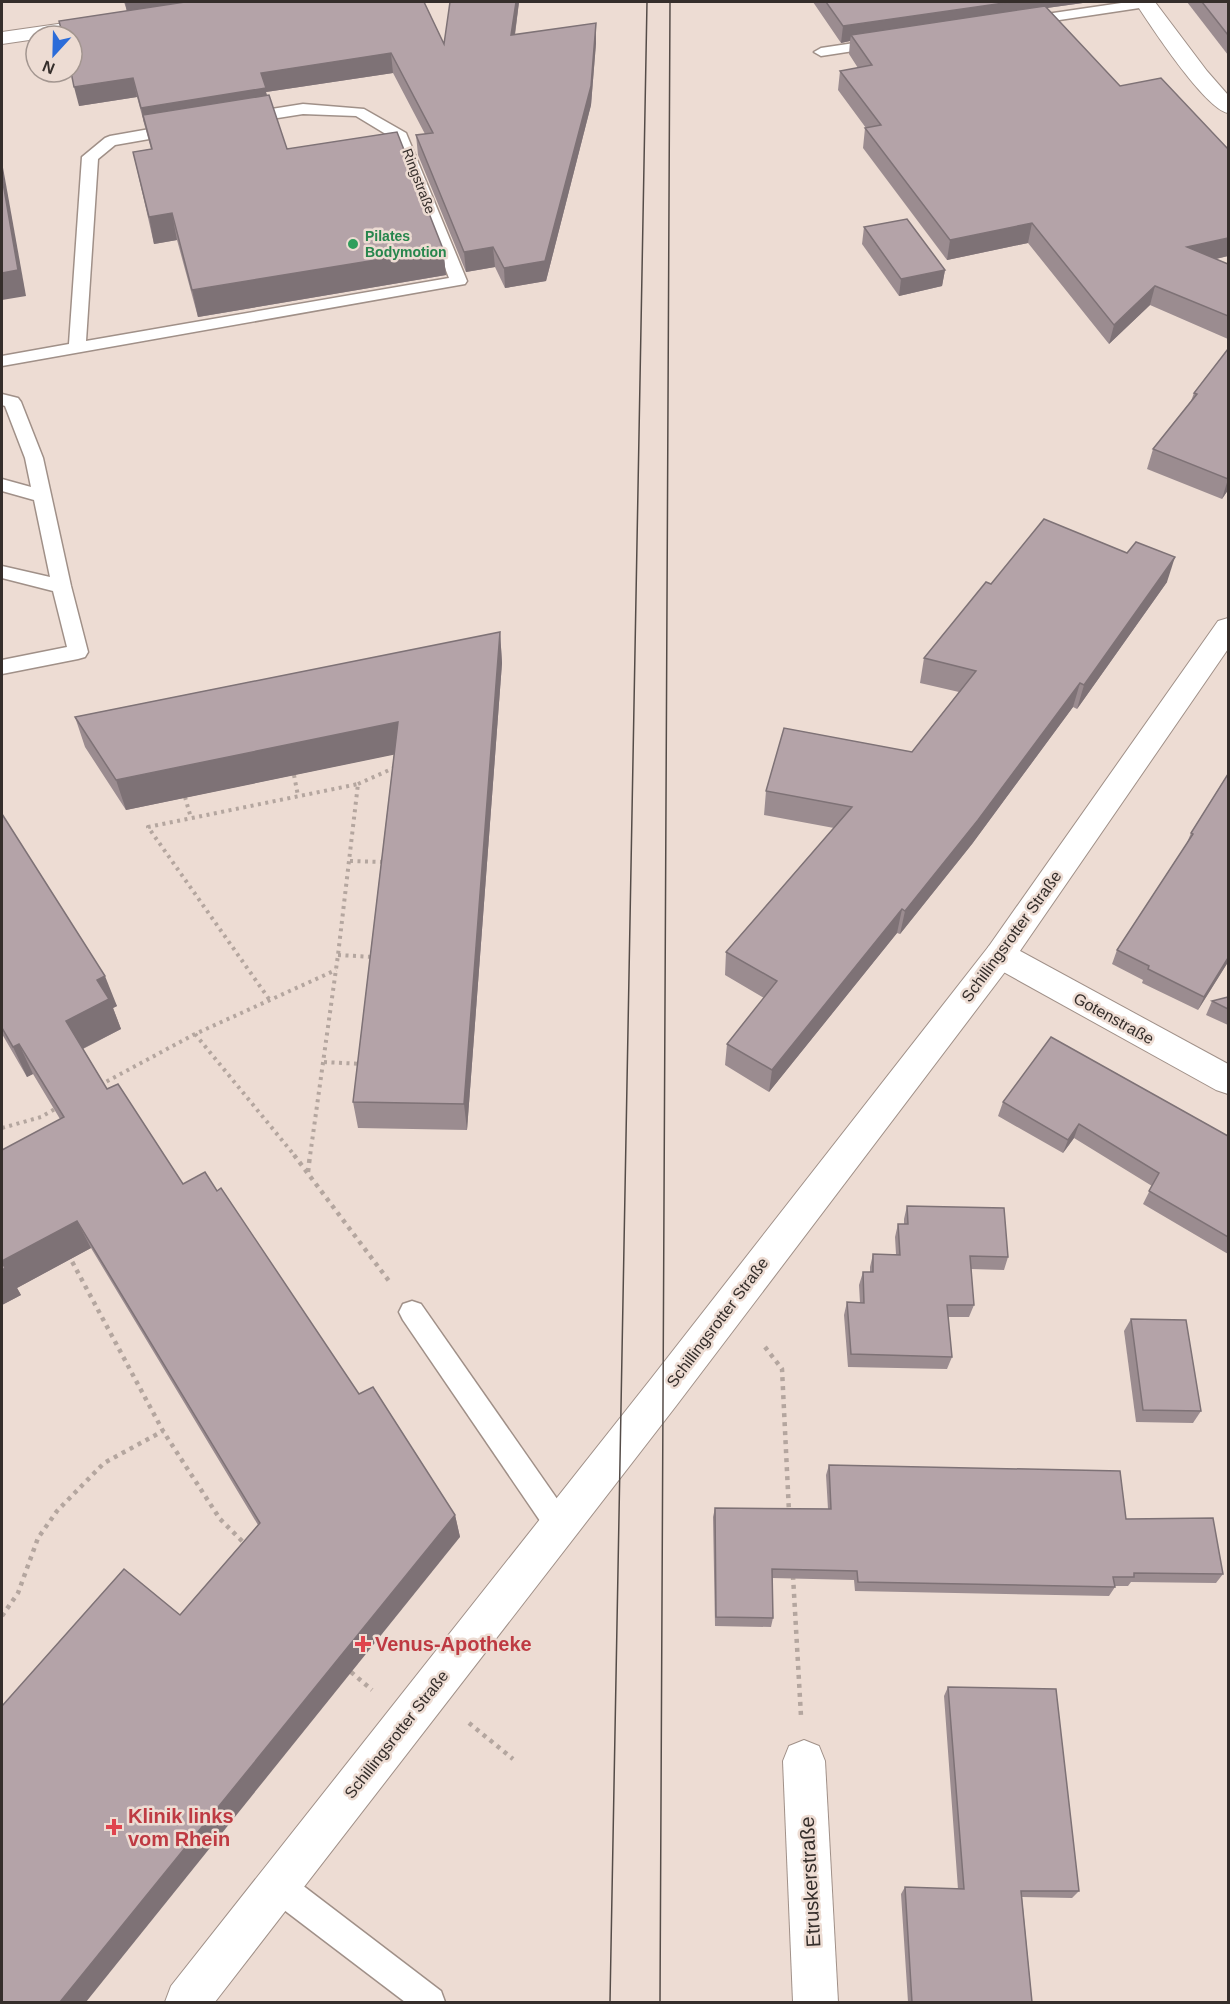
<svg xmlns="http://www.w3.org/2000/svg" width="1230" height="2004" font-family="Helvetica,sans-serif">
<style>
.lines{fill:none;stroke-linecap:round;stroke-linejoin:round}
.lane-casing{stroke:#a09088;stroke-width:3}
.street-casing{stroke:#a09088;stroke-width:2}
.secondary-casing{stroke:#a09088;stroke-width:2}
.path-far1{stroke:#b4a69f;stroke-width:4;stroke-dasharray:3 4.5;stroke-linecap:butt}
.path{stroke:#b4a69f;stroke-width:4.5;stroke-dasharray:4 5;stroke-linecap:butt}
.lane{fill:#fff;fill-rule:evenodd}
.street{fill:#fff;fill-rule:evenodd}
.secondary{fill:#fff;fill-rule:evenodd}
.tram{stroke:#554c48;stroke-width:1.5}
.wall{fill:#9b8c90}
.shaded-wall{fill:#7e7276}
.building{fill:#b4a3a8;stroke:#7e7276;stroke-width:1.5}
.leisure-dot{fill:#2e9e5b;stroke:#eddcd3;stroke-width:2}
.health-dot{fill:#e0444e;stroke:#eddcd3;stroke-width:2}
.labels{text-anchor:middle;stroke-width:5;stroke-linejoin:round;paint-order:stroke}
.far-street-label{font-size:14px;fill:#352e2b;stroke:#eddcd3}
.far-leisure-label{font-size:14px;font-weight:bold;fill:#27864d;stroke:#eddcd3;text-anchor:start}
.street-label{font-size:16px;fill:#352e2b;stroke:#eddcd3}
.near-health-label{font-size:20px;font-weight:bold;fill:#be3a42;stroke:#eddcd3;text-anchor:start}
.near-street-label{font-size:20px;fill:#352e2b;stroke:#eddcd3}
</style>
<rect width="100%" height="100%" fill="#eddcd3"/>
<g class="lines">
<defs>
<g id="lane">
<path d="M1128,2L1153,3L1146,7L1026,25L1019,21L1026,17Z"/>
<path d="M881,39L888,43L886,46L821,56L814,52L821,48Z"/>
<path d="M303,104L364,109L406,133L467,281L465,284L2,366V356L69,344L82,157L105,138L110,136L178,124L186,129L178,134L115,145L98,159L86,341L449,278L394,139L356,116L303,114L246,123L238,118L246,113Z"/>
<path d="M2,394L18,398L21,402L43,458L71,586L88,652L85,657L78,659L2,674V660L67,647L53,591L2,578V566L50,577L34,500L2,491V479L31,487L25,458L5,406L2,405Z"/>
<path d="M412,1301L421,1304L569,1516L572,1525L569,1534L559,1538L549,1534L403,1320L399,1312L403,1304Z"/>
<path d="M278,1871L289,1875L441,1991L445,2002H405L267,1897L263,1886L267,1875Z"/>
</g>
<g id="street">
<path d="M1135,2H1155L1207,71L1228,95V113C1205,109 1150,25 1135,2Z"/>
<path d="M107,17L114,19L117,23L114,27L60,36H36V39L2,44V32Z"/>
<path d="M1000,942L1011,946L1228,1064V1094L1216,1090L989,964L984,955L989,946Z"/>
<path d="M804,1740L819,1746L825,1761L838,2002H793L783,1761L789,1746Z"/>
</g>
<path id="secondary" d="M1228,618V649L1011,964L676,1406L215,2002H165L171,1986L650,1380L989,946L1218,621Z"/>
</defs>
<use href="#lane" class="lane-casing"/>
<use href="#street" class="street-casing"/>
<use href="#secondary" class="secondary-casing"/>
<g class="path-far1">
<path d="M294,775L298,796"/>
<path d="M358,784L396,767"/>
<path d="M185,797L191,818"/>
<path d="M350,861L385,862"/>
<path d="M338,955L374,957"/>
<path d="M269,999L148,827L358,784L338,955L310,1156"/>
<path d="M195,1034L295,1156"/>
<path d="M324,1062L362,1064"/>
<path d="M100,1085L195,1034L336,970"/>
<path d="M2,1128L41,1117L55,1109"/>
</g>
<g class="path">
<path d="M294,1155L389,1281"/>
<path d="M308,1172L310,1155"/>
<path d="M68,1254L163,1431L220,1519L247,1546"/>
<path d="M765,1347L782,1369L789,1512"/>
<path d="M793,1576L801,1716"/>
<path d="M2,1616L18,1593L38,1538L57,1511L104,1463L163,1431"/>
<path d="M351,1672L372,1690"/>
<path d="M469,1723L513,1759"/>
</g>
<use href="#lane" class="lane"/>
<use href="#street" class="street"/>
<use href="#secondary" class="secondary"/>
<g class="tram">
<path d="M610,2002L647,2"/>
<path d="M660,2002L670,2"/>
</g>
</g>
<g class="wall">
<path d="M124,2H424L444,44L519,2L515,35L596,23V43L591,105L546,281L505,288L495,267L466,272L418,155L416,135L425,134L393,73L266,92L267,95L287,149L443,249L446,275L198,317L177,240L154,244L133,152L151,149L137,97L79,106L127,11Z"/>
<path d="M813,2H1090L1047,8L1120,86L1228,149V256L1216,259L1228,264V339L1150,305L1109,344L1028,243L947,260L863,148L865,128H866L838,90L840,71L858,68L849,54L850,41L841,43Z"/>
<path d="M1187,2H1228V55Z"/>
<path d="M864,227L945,270L942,286L899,296L862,244Z"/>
<path d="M1228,349V490L1222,499L1147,469L1153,449L1191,401L1194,393Z"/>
<path d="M1167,582L1077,709L1073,707L972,844L900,934L897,933L769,1092L725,1065L727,1044L764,998L725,975L726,952L834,828L764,815L766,791L912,752L959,692L920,683L924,658L991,584Z"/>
<path d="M500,632L502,663L467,1130L358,1128L353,1102L394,754L126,810L85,747L75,717Z"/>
<path d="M1228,774V962L1198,1010L1142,983L1143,980L1112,964L1117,950L1186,845L1191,833Z"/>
<path d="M2,814L117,1006L113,1008L121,1029L83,1049L107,1089L183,1184L359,1394L455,1515L460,1537L180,1615L258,1525L91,1248L17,1288L21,1295L2,1305L60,1119L33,1074L27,1077L2,1034Z"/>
<path d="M1228,997V1025L1206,1015L1212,1001Z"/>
<path d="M1003,1102L1228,1136V1254L1143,1204L1152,1186L1074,1138L1063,1153L998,1116Z"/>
<path d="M907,1206L1008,1257L1004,1270L971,1269L974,1305L969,1317H948L952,1357L947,1369L848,1367L844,1315L847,1302L860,1303L859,1285L863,1272H870V1267L873,1254H896L895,1237L898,1224H904V1219Z"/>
<path d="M1131,1319L1201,1411L1193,1423L1136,1422L1124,1331Z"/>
<path d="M829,1465L1126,1519L1223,1574L1216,1583L1131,1582L1128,1586H1115V1587L1109,1596L855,1591L854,1580L772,1578L773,1618L771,1627L715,1626L713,1517L715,1508L828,1509L826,1475Z"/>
<path d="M948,1687L1079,1891L1072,1898L1022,1897L1032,2002H908L901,1894L905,1887L958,1889L944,1696Z"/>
</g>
<g class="shaded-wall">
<path d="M125,2H203L127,12Z"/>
<path d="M516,2H519L512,55L511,35Z"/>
<path d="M1011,2H1090L851,35L850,41L841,43L843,26Z"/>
<path d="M596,23V43L591,105L546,281L505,288L504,268Z"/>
<path d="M391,53L393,73L266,92L269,107L143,115L145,128L141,108L261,73Z"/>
<path d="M133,78L137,97L79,106L74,87Z"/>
<path d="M2,162L26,296L2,300Z"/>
<path d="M172,213L177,240L154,244L149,217Z"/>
<path d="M1032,223L1028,243L947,260L950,240Z"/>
<path d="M1228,238V256L1182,267L1187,247Z"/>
<path d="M493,247L495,267L466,272L464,252Z"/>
<path d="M443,249L446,275L198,317L192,290Z"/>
<path d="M945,270L942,286L899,296L901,279Z"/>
<path d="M1155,286L1150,305L1109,344L1114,325Z"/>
<path d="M1228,479V490L1222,499Z"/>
<path d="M1175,557L1167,582L1077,709L1084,685Z"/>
<path d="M500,632L502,663L467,1130L464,1104Z"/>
<path d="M1080,683L1073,707L972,844L900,934L905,911Z"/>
<path d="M398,722L402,753L126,810L116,780Z"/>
<path d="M902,909L897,933L769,1092L772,1070Z"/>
<path d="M1228,958V962L1198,1010L1204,997Z"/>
<path d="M105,976L117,1006L113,1008L121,1029L78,1051L66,1021L97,980Z"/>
<path d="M19,1044L33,1074L27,1077L13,1047Z"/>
<path d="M1079,1124L1074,1138L1063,1153L1068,1140Z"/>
<path d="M77,1221L91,1248L17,1288L21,1295L2,1305V1261Z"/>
<path d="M455,1515L460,1537L86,2002H60Z"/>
</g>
<g class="building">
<path d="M185,2H424L444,44L450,2H516L511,35L596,23L591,86L545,261L504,268L493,247L464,252L416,135L433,133L391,53L261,73L266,88L141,108L133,78L74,87L71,72H72V36H63L59,21Z"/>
<path d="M826,2H1011L843,26Z"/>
<path d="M1202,2H1228V35Z"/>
<path d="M1045,6L1120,86L1161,78L1228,149V238L1187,247L1228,264V316L1155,286L1114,325L1032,223L950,240L865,128L881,125L840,71L872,65L851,35Z"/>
<path d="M269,95L287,149L397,132L443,249L192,290L172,213L149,217L133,152L152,149L143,115Z"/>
<path d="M2,177L18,270L2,273Z"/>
<path d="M907,219L945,270L901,279L864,227Z"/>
<path d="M1228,349V479L1153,449L1197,394L1194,393Z"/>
<path d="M1044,519L1127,553L1136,542L1175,557L1084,685L1080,683L978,820L905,911L902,909L772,1070L727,1044L777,981L726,952L852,807L766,791L784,728L912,752L976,671L924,658L986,582L991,584Z"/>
<path d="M500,632L464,1104L353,1102L398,722L116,780L75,717Z"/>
<path d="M1228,774V958L1204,997L1148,969L1149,966L1117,950L1193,834L1191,833Z"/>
<path d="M2,814L105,976L97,980L109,999L66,1021L107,1089L118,1084L183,1184L205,1172L217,1191L221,1188L359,1394L373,1387L455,1515L60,2002H2V1706L124,1569L180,1615L260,1523L77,1221L2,1261V1150L64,1117L19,1044L13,1047L2,1028Z"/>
<path d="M1228,997V1009L1212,1001Z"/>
<path d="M1051,1037L1228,1136V1237L1149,1191L1159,1173L1079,1124L1068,1140L1003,1102Z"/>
<path d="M907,1206L1004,1208L1008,1257L970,1256L974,1305H947L952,1357L851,1354L847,1302L864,1303L863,1272H873V1254L900,1255L898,1224H908Z"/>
<path d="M2,1262L5,1268L2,1270Z"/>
<path d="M1131,1319L1186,1320L1201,1411L1143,1410Z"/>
<path d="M829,1465L1120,1471L1126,1519L1213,1518L1223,1574L1134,1573V1577H1113L1115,1587L858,1582L857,1571L772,1569L773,1618L716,1617L715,1508L831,1509Z"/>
<path d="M948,1687L1056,1689L1079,1891H1021L1032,2002H912L905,1887L964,1889Z"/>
</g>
<circle class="leisure-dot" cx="353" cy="244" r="6"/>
<g class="health-dot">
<path d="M360 1635h6v6h6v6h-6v6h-6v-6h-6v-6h6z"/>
<path d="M111 1818h6v6h6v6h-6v6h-6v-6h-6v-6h6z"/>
</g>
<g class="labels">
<g class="far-street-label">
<text transform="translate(419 181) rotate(69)" y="5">Ringstraße</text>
</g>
<g class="far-leisure-label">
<text x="365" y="241">Pilates<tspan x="365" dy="16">Bodymotion</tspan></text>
</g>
<g class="street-label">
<text transform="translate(1011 936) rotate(-54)" y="6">Schillingsrotter Straße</text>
<text transform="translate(1114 1018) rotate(29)" y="6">Gotenstraße</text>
<text transform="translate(717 1322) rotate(-53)" y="6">Schillingsrotter Straße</text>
<text transform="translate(396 1734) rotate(-52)" y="6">Schillingsrotter Straße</text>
</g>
<g class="near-health-label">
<text x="375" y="1651">Venus-Apotheke</text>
<text x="128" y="1823">Klinik links<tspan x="128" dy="23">vom Rhein</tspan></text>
</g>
<g class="near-street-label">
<text transform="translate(810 1882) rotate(-93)" y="7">Etruskerstraße</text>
</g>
</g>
<rect width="1230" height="2004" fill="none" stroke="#352e2b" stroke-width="6"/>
<g transform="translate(54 54) rotate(202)"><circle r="28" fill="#eddcd3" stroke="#a39690" stroke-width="1.5"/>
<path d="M0-4.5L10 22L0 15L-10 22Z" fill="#2b6cd9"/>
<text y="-9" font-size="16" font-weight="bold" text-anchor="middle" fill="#352e2b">N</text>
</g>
</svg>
